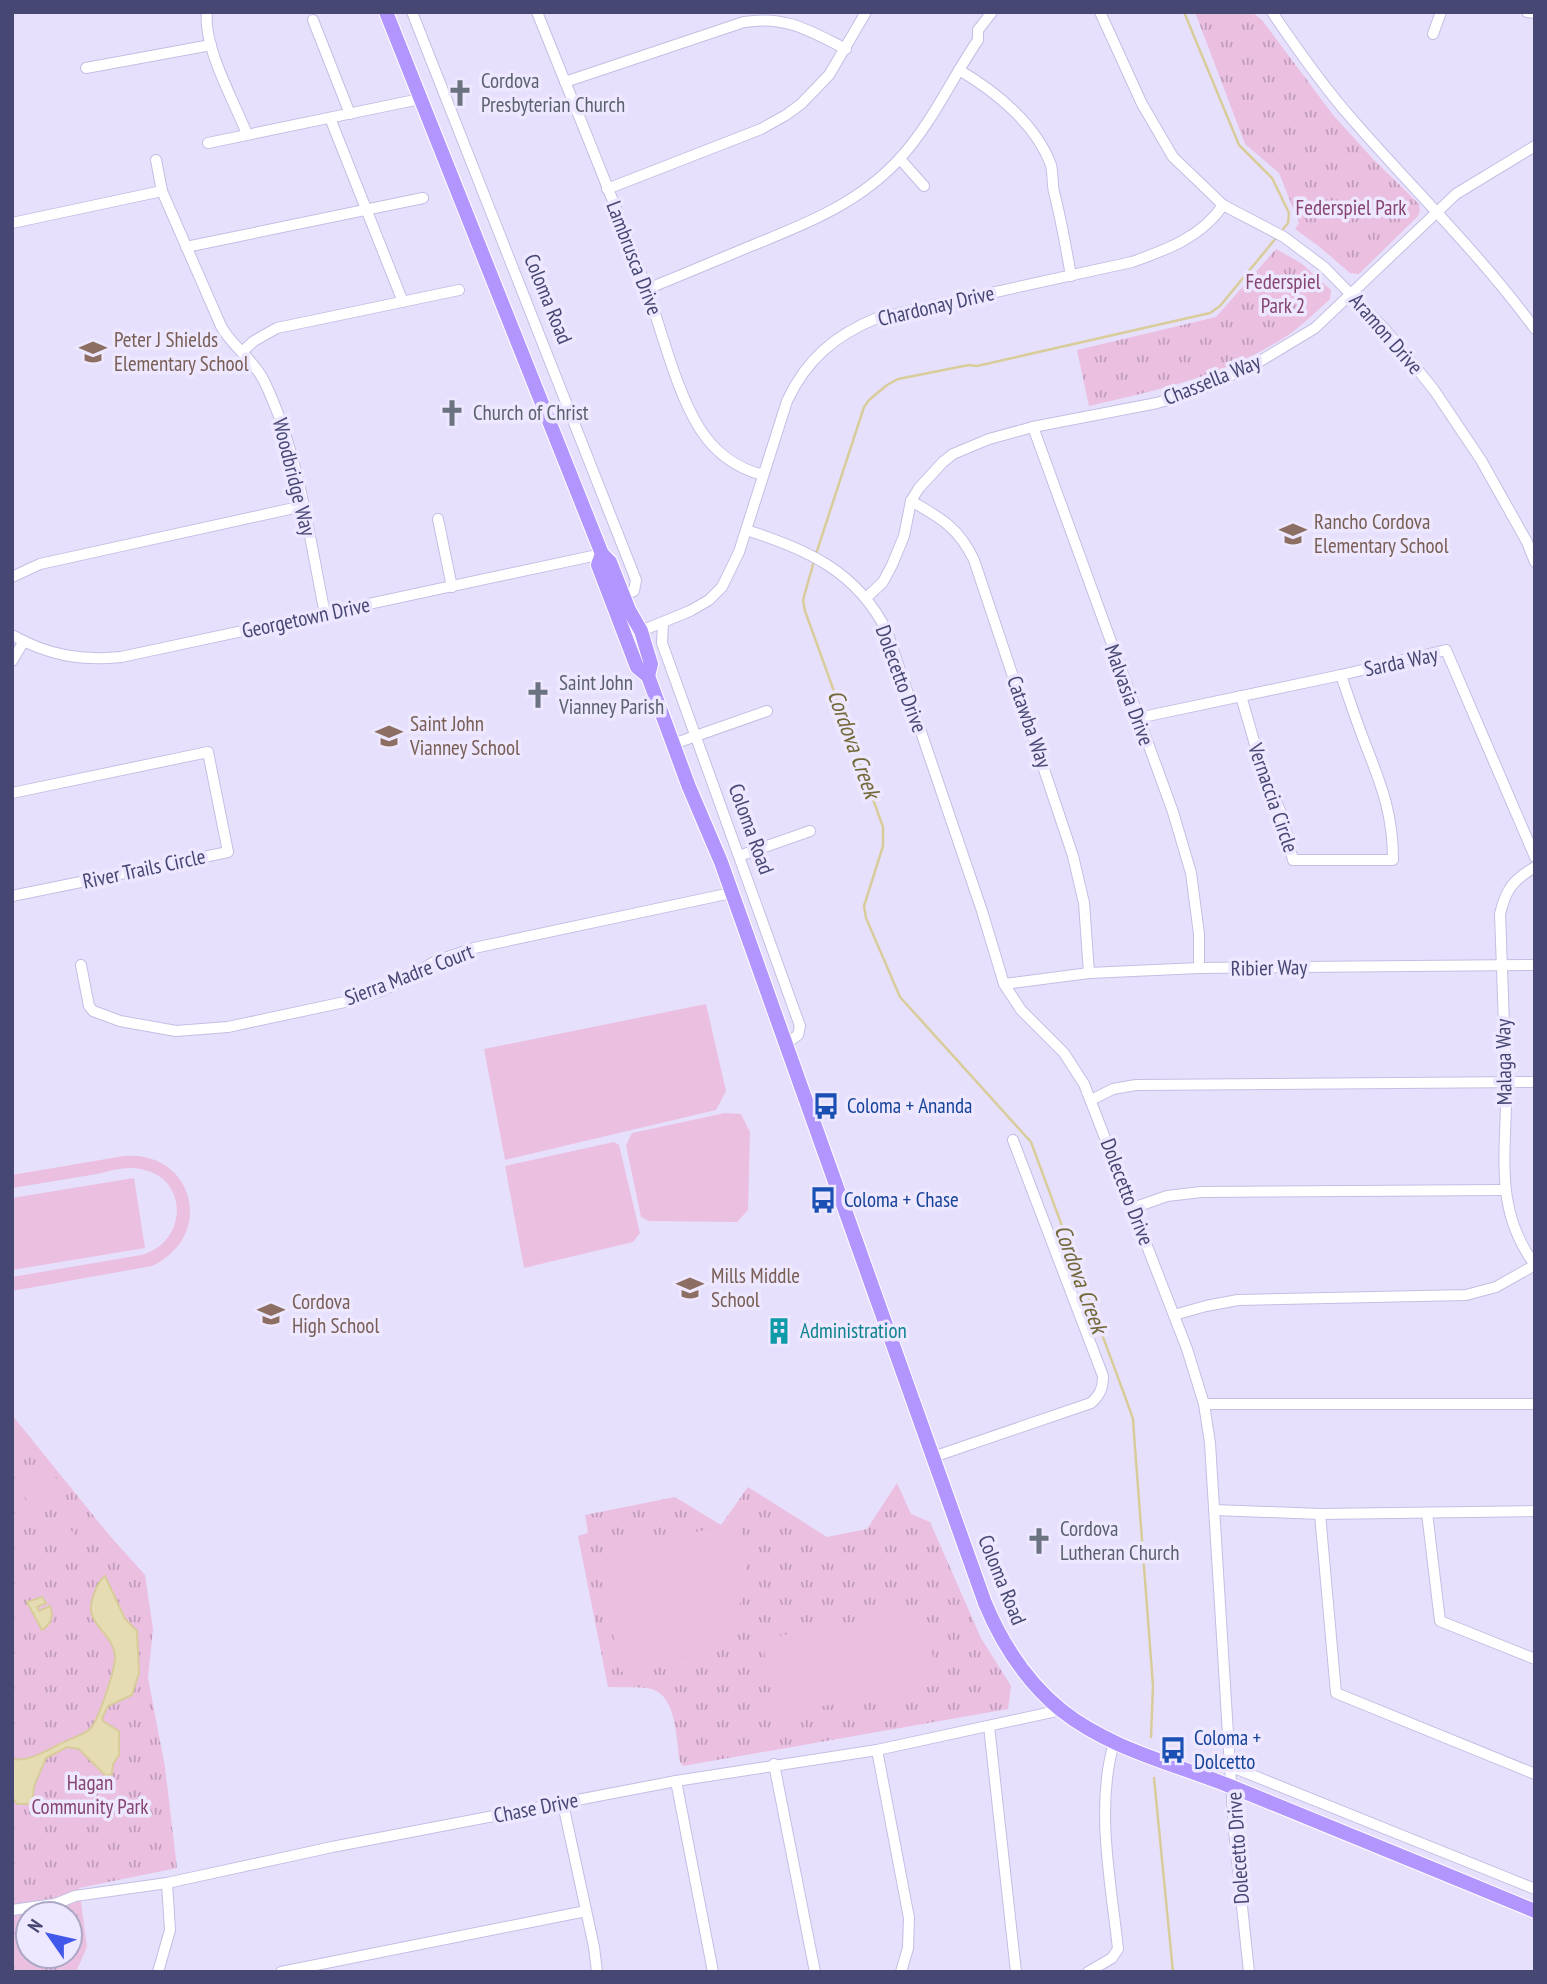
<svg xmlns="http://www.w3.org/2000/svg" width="1547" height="1984" font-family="'PT Sans Narrow',sans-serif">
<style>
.grass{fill:url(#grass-tufts);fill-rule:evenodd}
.pitch{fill:#eabfe0}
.water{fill:#e6dcb4;stroke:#d8cc9a;stroke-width:2}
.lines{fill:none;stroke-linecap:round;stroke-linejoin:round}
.stream{stroke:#d8cc9a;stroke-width:2.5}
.minor-casing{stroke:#c3bfe3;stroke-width:12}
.major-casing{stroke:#fff;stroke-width:16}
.minor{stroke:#fff;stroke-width:10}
.major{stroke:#b296fe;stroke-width:14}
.labels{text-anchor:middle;stroke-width:7;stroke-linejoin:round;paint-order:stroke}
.worship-label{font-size:21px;fill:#5b616d;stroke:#ede7ff;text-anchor:start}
.park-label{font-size:21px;fill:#86446f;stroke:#ede7ff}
.street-label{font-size:21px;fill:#474774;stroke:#ede7ff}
.education-label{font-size:21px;fill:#785e54;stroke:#ede7ff;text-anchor:start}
.transit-label{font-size:21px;fill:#164399;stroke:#ede7ff;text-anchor:start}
.culture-label{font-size:21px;fill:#0d838f;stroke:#ede7ff;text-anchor:start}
.water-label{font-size:23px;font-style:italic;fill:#736838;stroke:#ede7ff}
</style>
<defs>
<pattern id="grass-tufts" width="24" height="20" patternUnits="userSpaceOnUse" patternTransform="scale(1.75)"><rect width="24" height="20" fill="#eabfe0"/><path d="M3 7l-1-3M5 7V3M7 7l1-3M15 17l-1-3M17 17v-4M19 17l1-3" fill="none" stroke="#bf9dba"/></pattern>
</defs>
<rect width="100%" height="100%" fill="#e7e0fd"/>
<g class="grass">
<path d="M1195,12H1252L1262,20L1333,115L1374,160L1419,204L1420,211L1418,216L1359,274L1350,273L1321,248L1295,229L1299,223L1279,173L1245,144Z"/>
<path d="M1276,249L1301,263L1331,290L1330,299C1318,310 1306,321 1294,331C1233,374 1160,390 1089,406L1077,350L1216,317Z"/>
<path d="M12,1415L110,1536L145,1575L153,1629L148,1678L165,1767L177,1868L79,1888L87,1947L76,1972H12ZM28,1914H70V1956H28Z"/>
<path d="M897,1483L911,1514L930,1522L981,1638L1011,1686L1008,1709L683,1766L680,1762C676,1740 677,1697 652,1689C638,1686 622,1688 608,1687L578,1536L588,1533L585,1515L675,1497L721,1525L748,1487L827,1537L867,1529Z"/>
</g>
<g class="pitch">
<path d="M706,1004L726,1091L716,1110L505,1160L484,1049Z"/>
<path d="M725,1113L741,1114L750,1132L748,1210L737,1222L649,1221L641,1217L626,1145L632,1133Z"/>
<path d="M614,1142L619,1145L640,1233L633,1242L524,1268L505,1166Z"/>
<path d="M124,1156C194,1150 216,1236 152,1266L12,1291V1277L141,1255C188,1243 190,1177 140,1169C126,1166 111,1171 97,1174C69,1179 41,1183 12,1188V1175Z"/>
<path d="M134,1178L145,1248L12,1270V1198Z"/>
<path d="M12,1423L28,1443L16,1452L12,1448Z"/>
<path d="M47,1467L68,1493L56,1503L35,1477Z"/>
<path d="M31,1480L52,1506L40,1516L19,1490Z"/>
<path d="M79,1507L100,1532L88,1542L67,1517Z"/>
<path d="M63,1520L84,1546L72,1555L51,1530Z"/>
<path d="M740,1524L749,1586L727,1628L702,1653L621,1672L599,1568L614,1546Z"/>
<path d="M924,1609L938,1685L775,1715L762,1639Z"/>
</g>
<g class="water">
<path d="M105,1576L125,1619L137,1631L139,1673L132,1695L108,1706L102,1718L104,1722L119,1731V1755L113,1764L112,1774L106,1776L79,1749L67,1747L46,1758L34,1786L32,1804H17L12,1797V1759C28,1762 44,1752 58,1745C67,1740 85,1735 91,1728C99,1718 116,1668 115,1656C113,1630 81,1625 94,1594C97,1586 99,1581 105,1576Z"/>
<path d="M42,1597L46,1603L37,1607L39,1611L50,1606C54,1616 51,1624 42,1630L27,1602Z"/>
</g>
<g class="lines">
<g class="stream">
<path d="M1184,12L1239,145L1272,178L1289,213L1288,223L1280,233"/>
<path d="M816,554L864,407L869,400L887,385L898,379L969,365L977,366L1210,313L1220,306L1276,238"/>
<path d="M814,561L803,600L805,611L883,827V846L864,906L866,918L900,997L1031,1142L1127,1402L1133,1419L1134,1434L1153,1686L1151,1737"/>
<path d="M1154,1778L1173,1972"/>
</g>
<defs>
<g id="minor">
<path d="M207,12C203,47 234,101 247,134"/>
<path d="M412,12L636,580L634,591L623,595"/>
<path d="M537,12C574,105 613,197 647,290C663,334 676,391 700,429C716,454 736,468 763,475"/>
<path d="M1100,12L1142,104L1173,157L1223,205L1284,237L1324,267L1384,328L1434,390L1481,460L1527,542L1535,562"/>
<path d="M1272,12C1297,49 1323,86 1352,119C1413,189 1480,254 1535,329"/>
<path d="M1527,12L1535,13"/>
<path d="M313,20L350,114"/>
<path d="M1433,34L1441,12"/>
<path d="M86,68L211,45"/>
<path d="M959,70C995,91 1036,124 1051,165C1053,173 1052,183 1054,192C1061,219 1066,247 1071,276"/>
<path d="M565,82L744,22C786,15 810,31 846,49"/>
<path d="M330,118L403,302"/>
<path d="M208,143L420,99"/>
<path d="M900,159L924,186"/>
<path d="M156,160L162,191L221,326C232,347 252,357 264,381C299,453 309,536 325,614"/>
<path d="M607,189L761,129L786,115L801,104L829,75L866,12"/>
<path d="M12,223L162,191"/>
<path d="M186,247L423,198"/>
<path d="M647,289C682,275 717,260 751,246C806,224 862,202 902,156C933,121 952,78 978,40V30L992,12"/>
<path d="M243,351L254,341L277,328L459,290"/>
<path d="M1033,427L1173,812L1191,873L1199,934V968"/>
<path d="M911,501C941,518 959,528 974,560L1073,856L1084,903L1089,973"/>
<path d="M438,519L452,587"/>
<path d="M746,530C807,549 858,572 887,632L982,911L1004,984L1021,1010L1064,1053L1084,1084L1187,1349L1204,1404L1210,1443L1234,1831L1249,1972"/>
<path d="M12,577L40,564L303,506"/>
<path d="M866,598L883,582L892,565L904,536L911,501L919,488L943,462L953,454L989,439L1033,427L1157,403L1194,392L1252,366L1315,328L1456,194L1535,146"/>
<path d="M663,623L662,643L800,1026L798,1035L786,1044"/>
<path d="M641,631L690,611L709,600L722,587L739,552L787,401C806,360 835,335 877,318L1132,262C1166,250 1202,237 1223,205"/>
<path d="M12,635C47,655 81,661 121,657L602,554"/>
<path d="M12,661L24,641"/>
<path d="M1241,696L1263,772L1282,815L1293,860H1393C1393,811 1380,782 1363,738C1355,717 1348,696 1341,675"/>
<path d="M1138,718L1341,675L1446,650L1535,857"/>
<path d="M673,744L767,711"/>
<path d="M12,793L208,752L228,852L12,896"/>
<path d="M739,856L810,831"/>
<path d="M1535,867C1513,880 1506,889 1500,914C1502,969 1504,1024 1506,1080C1508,1147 1491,1206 1535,1265"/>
<path d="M81,965L89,1006L93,1011L120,1021L176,1031L228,1027L354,1000L384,990L436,961L474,948L731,893"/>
<path d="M1004,984L1089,973L1199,968L1535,965"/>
<path d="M1091,1100L1113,1089L1136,1085L1535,1082"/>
<path d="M1133,1208L1167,1196L1201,1192L1504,1190"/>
<path d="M1174,1315L1206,1306L1238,1300L1466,1295L1496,1287L1535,1265"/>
<path d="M1204,1404H1535"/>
<path d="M933,1457L1091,1403C1100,1395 1103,1388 1103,1376L1013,1140"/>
<path d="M1215,1510L1320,1514L1535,1511"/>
<path d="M1427,1513L1440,1621L1535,1659"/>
<path d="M1320,1514L1336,1693L1535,1774"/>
<path d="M989,1726L1016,1972"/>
<path d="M877,1750L909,1918L908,1948L901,1972"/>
<path d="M774,1764L815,1972"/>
<path d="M1232,1767L1535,1889"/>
<path d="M676,1781L713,1972"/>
<path d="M563,1804L594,1947L597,1972"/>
<path d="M12,1910L55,1904L75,1896L167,1883L332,1847L676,1781L877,1750L1061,1710"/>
<path d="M158,1972L170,1930L167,1883"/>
<path d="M281,1972L586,1911"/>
<path d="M1088,1972L1112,1958L1118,1949C1111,1883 1095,1807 1114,1743"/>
</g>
<g id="major">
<path d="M386,12L602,554L610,562L629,610L641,631L651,664L648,676"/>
<path d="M602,554L598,565L637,667L648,676L689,787L721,862L985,1603C1002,1644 1027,1682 1061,1710C1111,1750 1176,1764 1235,1788C1335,1828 1435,1870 1535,1911"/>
</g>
</defs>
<use href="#minor" class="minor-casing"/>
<use href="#major" class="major-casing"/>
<use href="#minor" class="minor"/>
<use href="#major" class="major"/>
</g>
<defs>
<symbol id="church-bare" viewBox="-9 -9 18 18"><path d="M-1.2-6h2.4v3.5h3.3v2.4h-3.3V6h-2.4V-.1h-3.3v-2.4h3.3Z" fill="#6b7280" stroke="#ede7ff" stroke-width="2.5" paint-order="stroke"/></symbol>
<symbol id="school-bare" viewBox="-9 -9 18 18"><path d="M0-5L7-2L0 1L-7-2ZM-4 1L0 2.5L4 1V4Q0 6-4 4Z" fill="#8d6e63" stroke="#ede7ff" stroke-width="2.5" paint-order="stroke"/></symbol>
<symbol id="bus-bare" viewBox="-9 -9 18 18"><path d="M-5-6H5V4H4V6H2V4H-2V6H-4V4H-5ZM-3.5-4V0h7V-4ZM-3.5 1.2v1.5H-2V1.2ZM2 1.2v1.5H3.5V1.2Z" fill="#1a4fb4" stroke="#ede7ff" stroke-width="2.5" paint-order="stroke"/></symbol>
<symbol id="building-bare" viewBox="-9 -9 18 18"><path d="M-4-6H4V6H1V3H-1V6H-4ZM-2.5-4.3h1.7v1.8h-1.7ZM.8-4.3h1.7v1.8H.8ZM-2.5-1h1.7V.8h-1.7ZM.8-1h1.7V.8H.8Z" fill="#0f9aa8" stroke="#ede7ff" stroke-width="2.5" paint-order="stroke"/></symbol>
</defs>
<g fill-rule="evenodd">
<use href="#church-bare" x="441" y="74" width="38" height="38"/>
<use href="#school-bare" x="74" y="333" width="38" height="38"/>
<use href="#church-bare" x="433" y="394" width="38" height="38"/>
<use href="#school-bare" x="1274" y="515" width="38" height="38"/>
<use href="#church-bare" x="519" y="676" width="38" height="38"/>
<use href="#school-bare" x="370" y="717" width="38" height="38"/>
<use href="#bus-bare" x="807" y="1087" width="38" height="38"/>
<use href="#bus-bare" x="804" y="1181" width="38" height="38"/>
<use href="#school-bare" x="671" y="1269" width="38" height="38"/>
<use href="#school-bare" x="252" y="1295" width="38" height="38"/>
<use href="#building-bare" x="760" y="1312" width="38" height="38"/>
<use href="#church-bare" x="1020" y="1522" width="38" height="38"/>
<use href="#bus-bare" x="1154" y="1731" width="38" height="38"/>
</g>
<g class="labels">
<g class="worship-label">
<text x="481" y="88">Cordova<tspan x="481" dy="24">Presbyterian Church</tspan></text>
<text x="473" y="420">Church of Christ</text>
<text x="559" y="690">Saint John<tspan x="559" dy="24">Vianney Parish</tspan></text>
<text x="1060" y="1536">Cordova<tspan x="1060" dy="24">Lutheran Church</tspan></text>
</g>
<g class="park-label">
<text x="1351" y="215">Federspiel Park</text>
<text x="1283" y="289">Federspiel<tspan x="1283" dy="24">Park 2</tspan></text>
<text x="90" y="1790">Hagan<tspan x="90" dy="24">Community Park</tspan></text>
</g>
<g class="street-label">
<text transform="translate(634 258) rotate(69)" y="7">Lambrusca Drive</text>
<text transform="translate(548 299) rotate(68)" y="7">Coloma Road</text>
<text transform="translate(936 306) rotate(-13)" y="7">Chardonay Drive</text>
<text transform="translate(1386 334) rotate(49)" y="7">Aramon Drive</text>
<text transform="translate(1212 380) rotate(-22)" y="7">Chassella Way</text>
<text transform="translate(294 477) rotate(76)" y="7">Woodbridge Way</text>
<text transform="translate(306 618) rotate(-12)" y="7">Georgetown Drive</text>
<text transform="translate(1401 662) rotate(-12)" y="7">Sarda Way</text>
<text transform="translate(901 679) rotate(70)" y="7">Dolecetto Drive</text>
<text transform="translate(1129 695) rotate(70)" y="7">Malvasia Drive</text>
<text transform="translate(1029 722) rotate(71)" y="7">Catawba Way</text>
<text transform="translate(1273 798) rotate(71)" y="7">Vernaccia Circle</text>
<text transform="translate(751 829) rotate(70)" y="7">Coloma Road</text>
<text transform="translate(144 869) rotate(-12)" y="7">River Trails Circle</text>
<text transform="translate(1269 968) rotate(-1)" y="7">Ribier Way</text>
<text transform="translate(409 975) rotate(-21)" y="7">Sierra Madre Court</text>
<text transform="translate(1504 1062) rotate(-91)" y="7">Malaga Way</text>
<text transform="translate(1127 1192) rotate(69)" y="7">Dolecetto Drive</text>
<text transform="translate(1002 1580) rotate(68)" y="7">Coloma Road</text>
<text transform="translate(536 1808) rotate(-11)" y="7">Chase Drive</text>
<text transform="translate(1238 1848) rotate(-94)" y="7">Dolecetto Drive</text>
</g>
<g class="education-label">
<text x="114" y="347">Peter J Shields<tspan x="114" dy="24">Elementary School</tspan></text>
<text x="1314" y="529">Rancho Cordova<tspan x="1314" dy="24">Elementary School</tspan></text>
<text x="410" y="731">Saint John<tspan x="410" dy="24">Vianney School</tspan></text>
<text x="711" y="1283">Mills Middle<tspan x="711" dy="24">School</tspan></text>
<text x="292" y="1309">Cordova<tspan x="292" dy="24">High School</tspan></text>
</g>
<g class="transit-label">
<text x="847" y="1113">Coloma + Ananda</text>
<text x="844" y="1207">Coloma + Chase</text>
<text x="1194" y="1745">Coloma +<tspan x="1194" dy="24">Dolcetto</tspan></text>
</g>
<g class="culture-label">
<text x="800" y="1338">Administration</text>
</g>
<g class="water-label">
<text transform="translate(854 744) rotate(70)" y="8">Cordova Creek</text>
<text transform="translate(1081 1279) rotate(70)" y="8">Cordova Creek</text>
</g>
</g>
<rect width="1547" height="1984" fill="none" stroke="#474774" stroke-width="28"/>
<g transform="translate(49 1935) rotate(304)"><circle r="33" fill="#ede7ff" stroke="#aba7c7" stroke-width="2"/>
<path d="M0-5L12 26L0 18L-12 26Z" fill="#4158eb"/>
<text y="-10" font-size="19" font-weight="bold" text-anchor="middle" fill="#474774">N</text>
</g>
</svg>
